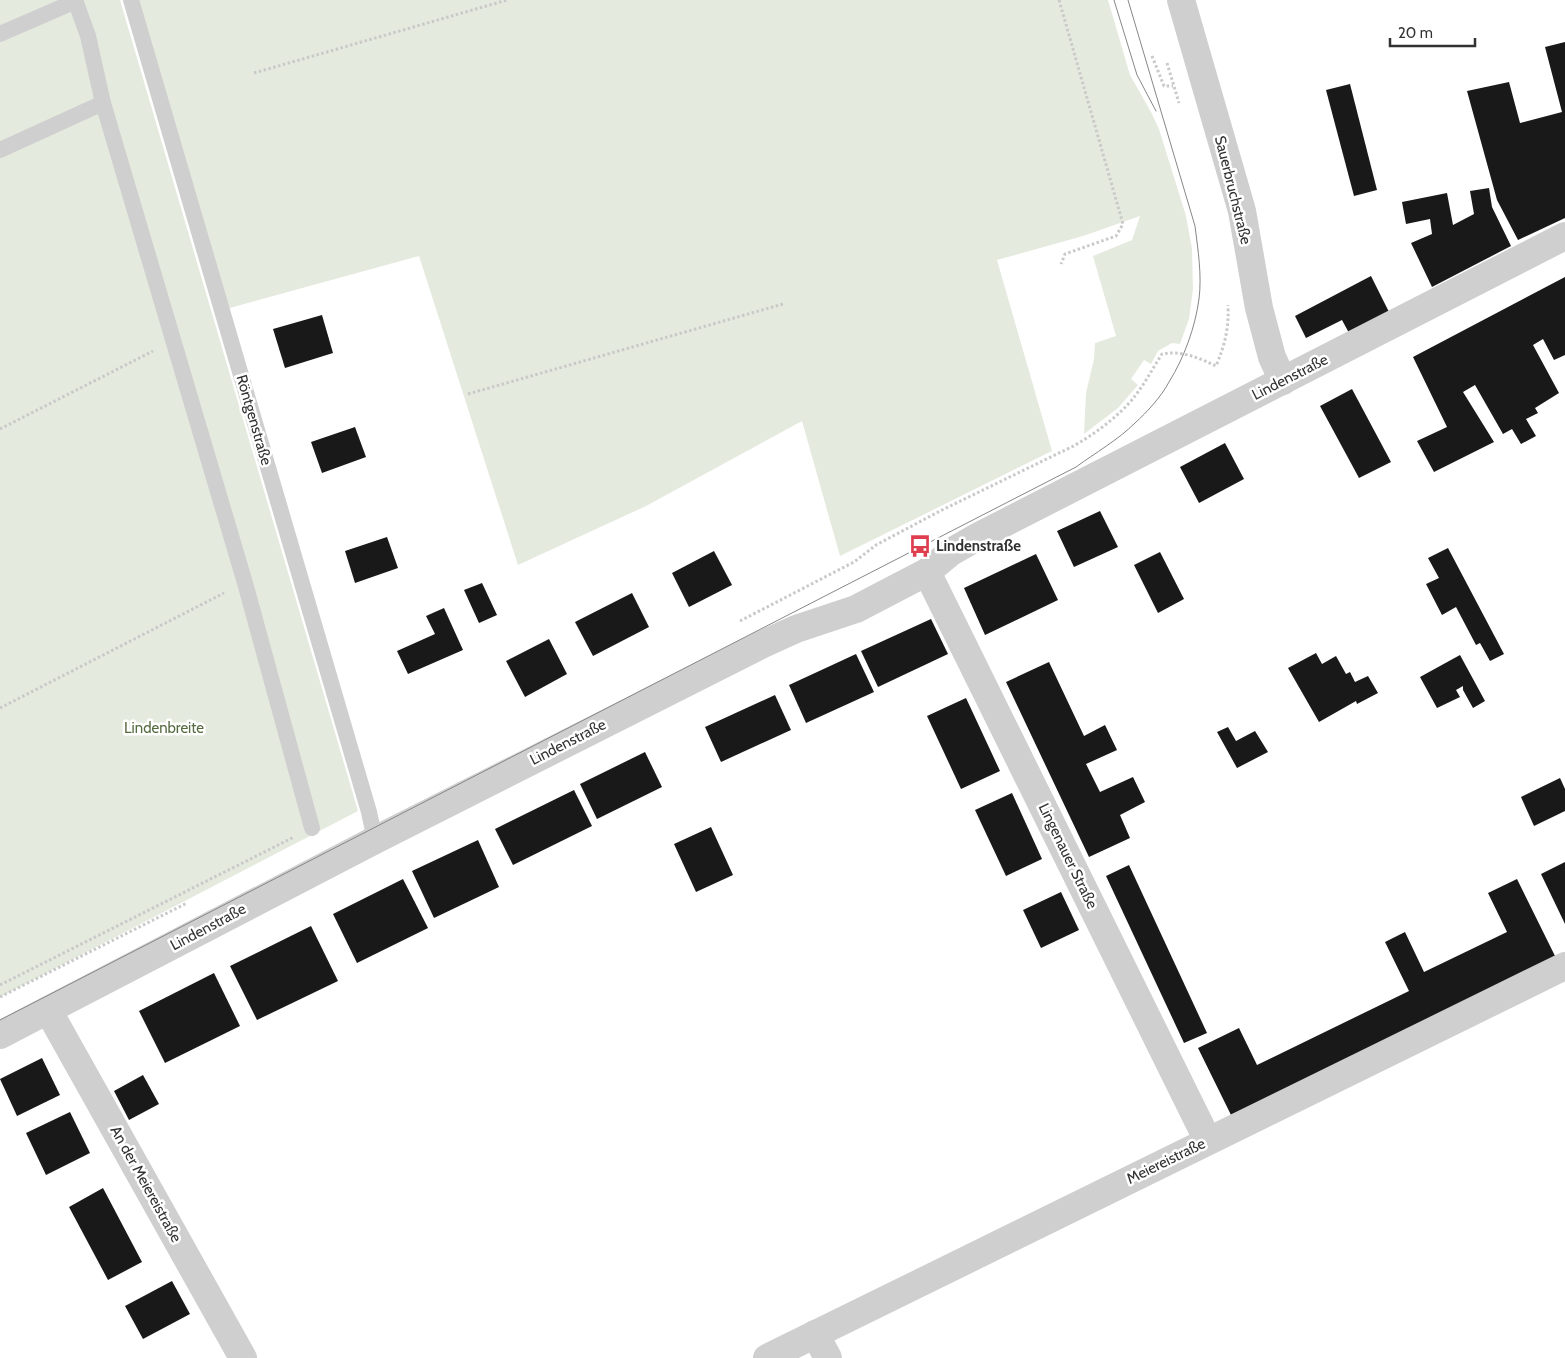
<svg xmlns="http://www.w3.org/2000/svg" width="1565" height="1358" font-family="Cabin,sans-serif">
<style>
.green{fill:#e5eade}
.building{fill:#191919}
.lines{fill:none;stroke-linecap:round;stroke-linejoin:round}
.path{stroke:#c9c9c9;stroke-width:3;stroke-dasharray:2.5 2.5;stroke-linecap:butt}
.service{stroke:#cfcfcf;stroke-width:16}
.minor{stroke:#cfcfcf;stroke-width:28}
.tram{stroke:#878787;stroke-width:1}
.labels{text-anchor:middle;stroke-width:5;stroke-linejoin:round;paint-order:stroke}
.street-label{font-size:15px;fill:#323232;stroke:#fff}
.poi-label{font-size:15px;font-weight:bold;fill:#323232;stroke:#fff;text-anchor:start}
.park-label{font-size:15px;fill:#566c40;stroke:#fff}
</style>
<rect width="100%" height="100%" fill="#fff"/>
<g class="green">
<path d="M0,0H120L358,811L0,997Z"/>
<path d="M138,0H1108L1130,75L1151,112L1159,129L1186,216L1192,249L1193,289L1189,319L1180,344L1172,343L1158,351L1151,364L1144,360L1131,379L1138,385L1118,408L1084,434L1086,393L1094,359L1095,343L1116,336L1093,256L1132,240L1140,216L1083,236L997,260L1052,451L840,556L802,421L646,506L518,565L419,256L226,309Z"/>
</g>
<g class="building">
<path d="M1565,42V218L1518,240L1497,200L1467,91L1509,82L1520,123L1562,112L1545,47Z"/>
<path d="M1350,84L1377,190L1354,196L1326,90Z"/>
<path d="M1489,188L1492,207L1511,246L1432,287L1411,243L1432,234L1430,219L1406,224L1402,202L1447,193L1453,225L1474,214L1470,191Z"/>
<path d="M1371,276L1389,312L1349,333L1342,320L1306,338L1295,316Z"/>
<path d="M1565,277V355L1554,360L1543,339L1533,345L1559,393L1535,408L1538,413L1526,419L1536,436L1521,444L1512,429L1503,434L1475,385L1463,392L1494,442L1434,472L1417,441L1447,427L1413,357Z"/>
<path d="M322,315L333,353L285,368L273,329Z"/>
<path d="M1352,389L1391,462L1359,478L1320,406Z"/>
<path d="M355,427L366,457L322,473L311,442Z"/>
<path d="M1225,443L1244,479L1199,503L1180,467Z"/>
<path d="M1100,511L1118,547L1074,567L1057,531Z"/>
<path d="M387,537L398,568L355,583L345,551Z"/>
<path d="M1448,548L1504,654L1490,661L1480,643L1476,645L1456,607L1442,615L1426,584L1439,578L1428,558Z"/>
<path d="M714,551L732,585L689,607L672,573Z"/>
<path d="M1160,552L1184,599L1158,613L1134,565Z"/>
<path d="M1036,554L1058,600L985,635L964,588Z"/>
<path d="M482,583L497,615L479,623L464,590Z"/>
<path d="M632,593L649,627L593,656L575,622Z"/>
<path d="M444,608L463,650L408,674L397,651L435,634L426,616Z"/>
<path d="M931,619L948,654L878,687L861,651Z"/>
<path d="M549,639L567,674L525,697L506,661Z"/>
<path d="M1316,653L1322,664L1336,656L1346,674L1350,672L1355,682L1368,676L1378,693L1357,704L1356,701L1319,722L1288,668Z"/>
<path d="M856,654L874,692L806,723L789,685Z"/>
<path d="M1460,655L1485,701L1473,708L1463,690V686L1456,690L1460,697L1437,708L1420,677Z"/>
<path d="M1049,662L1084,736L1105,725L1117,750L1086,764L1100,792L1133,777L1145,802L1120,815L1130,838L1089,857L1006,682Z"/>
<path d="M775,695L791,730L721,762L705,727Z"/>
<path d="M966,698L1000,771L961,789L927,716Z"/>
<path d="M1228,727L1236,741L1255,731L1268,752L1237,768L1217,732Z"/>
<path d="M645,752L662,787L597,819L580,784Z"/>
<path d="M1560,778L1565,789V811L1534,826L1521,797Z"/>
<path d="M574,790L592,826L513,865L495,829Z"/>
<path d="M1012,793L1042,859L1006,876L975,810Z"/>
<path d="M711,827L733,875L696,892L674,844Z"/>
<path d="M478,840L499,887L434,918L412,871Z"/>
<path d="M1565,862V924L1541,874Z"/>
<path d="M1129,865L1207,1033L1184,1043L1106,876Z"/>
<path d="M403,879L428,928L357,963L333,914Z"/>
<path d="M1517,879L1556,958L1231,1115L1198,1048L1239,1028L1257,1065L1409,991L1385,942L1405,932L1424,972L1507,932L1488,893Z"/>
<path d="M1061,892L1079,930L1041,948L1023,910Z"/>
<path d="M311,926L338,981L257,1020L230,966Z"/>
<path d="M214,973L240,1026L165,1063L139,1011Z"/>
<path d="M42,1058L60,1095L17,1116L0,1079Z"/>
<path d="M143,1075L159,1104L129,1120L114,1091Z"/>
<path d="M70,1112L90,1153L46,1175L26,1133Z"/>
<path d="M103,1188L142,1262L108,1280L69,1207Z"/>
<path d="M172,1281L190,1314L143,1339L125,1306Z"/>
</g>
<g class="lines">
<g class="path">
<path d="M1059,0L1123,224L1116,236L1065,254L1061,264"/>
<path d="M1152,56L1164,86H1173"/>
<path d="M1167,63L1179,103"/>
<path d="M254,73L507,0"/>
<path d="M468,394L783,304"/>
<path d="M0,429L153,351"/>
<path d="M740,621L854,562L876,545L942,510L1061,452C1085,442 1119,417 1135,396C1145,383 1153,368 1162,354C1181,350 1199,358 1216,366C1225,344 1229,329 1228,305"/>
<path d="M0,708L224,593"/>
<path d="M0,985L294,837"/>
<path d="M0,997L187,903"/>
</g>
<g class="service">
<path d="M75,0L88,36L103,103L245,583L312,828"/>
<path d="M131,0L369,812L375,840"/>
<path d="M0,34L76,1"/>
<path d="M0,150L103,103"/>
</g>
<g class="minor">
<path d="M1181,0L1242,211L1259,308L1272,357L1283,381"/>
<path d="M927,572L1208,1141"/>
<path d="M48,1010L243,1358"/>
<path d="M0,1035L375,840L763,644L796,629L856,609L927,572L951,552L979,536L1565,236"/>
<path d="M815,1334L828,1358"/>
<path d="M767,1358L1565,966"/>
</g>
<g class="tram">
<path d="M1114,0L1137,75L1156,111"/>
<path d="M0,1020L1076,467C1095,453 1118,440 1135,423C1147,412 1161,397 1169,382C1184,358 1195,328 1199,299C1202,275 1198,250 1195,226L1128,0"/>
</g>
</g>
<defs>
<symbol id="bus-bare" viewBox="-9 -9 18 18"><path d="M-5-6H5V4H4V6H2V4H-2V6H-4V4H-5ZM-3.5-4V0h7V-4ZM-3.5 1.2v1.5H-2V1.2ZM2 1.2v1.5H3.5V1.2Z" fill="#dd3f4f" stroke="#fff" stroke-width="2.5" paint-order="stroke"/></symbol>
</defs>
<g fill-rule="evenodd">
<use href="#bus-bare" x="904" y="530" width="32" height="32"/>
</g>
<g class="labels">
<g class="street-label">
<text transform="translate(1233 190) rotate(76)" y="5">Sauerbruchstraße</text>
<text transform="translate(1290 377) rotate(-27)" y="5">Lindenstraße</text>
<text transform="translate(254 420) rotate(74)" y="5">Röntgenstraße</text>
<text transform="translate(568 742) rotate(-27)" y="5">Lindenstraße</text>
<text transform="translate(1068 856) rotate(64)" y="5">Lingenauer Straße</text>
<text transform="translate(208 927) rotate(-28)" y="5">Lindenstraße</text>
<text transform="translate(1166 1161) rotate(-26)" y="5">Meiereistraße</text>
<text transform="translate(146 1184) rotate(61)" y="5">An der Meiereistraße</text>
</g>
<g class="poi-label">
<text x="936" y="551">Lindenstraße</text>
</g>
<g class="park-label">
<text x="164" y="733">Lindenbreite</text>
</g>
</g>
<path d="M1390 38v8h85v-8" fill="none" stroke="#323232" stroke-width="2.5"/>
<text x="1398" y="38" font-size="15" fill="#323232" stroke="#ffffff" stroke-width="4" paint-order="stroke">20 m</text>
</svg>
